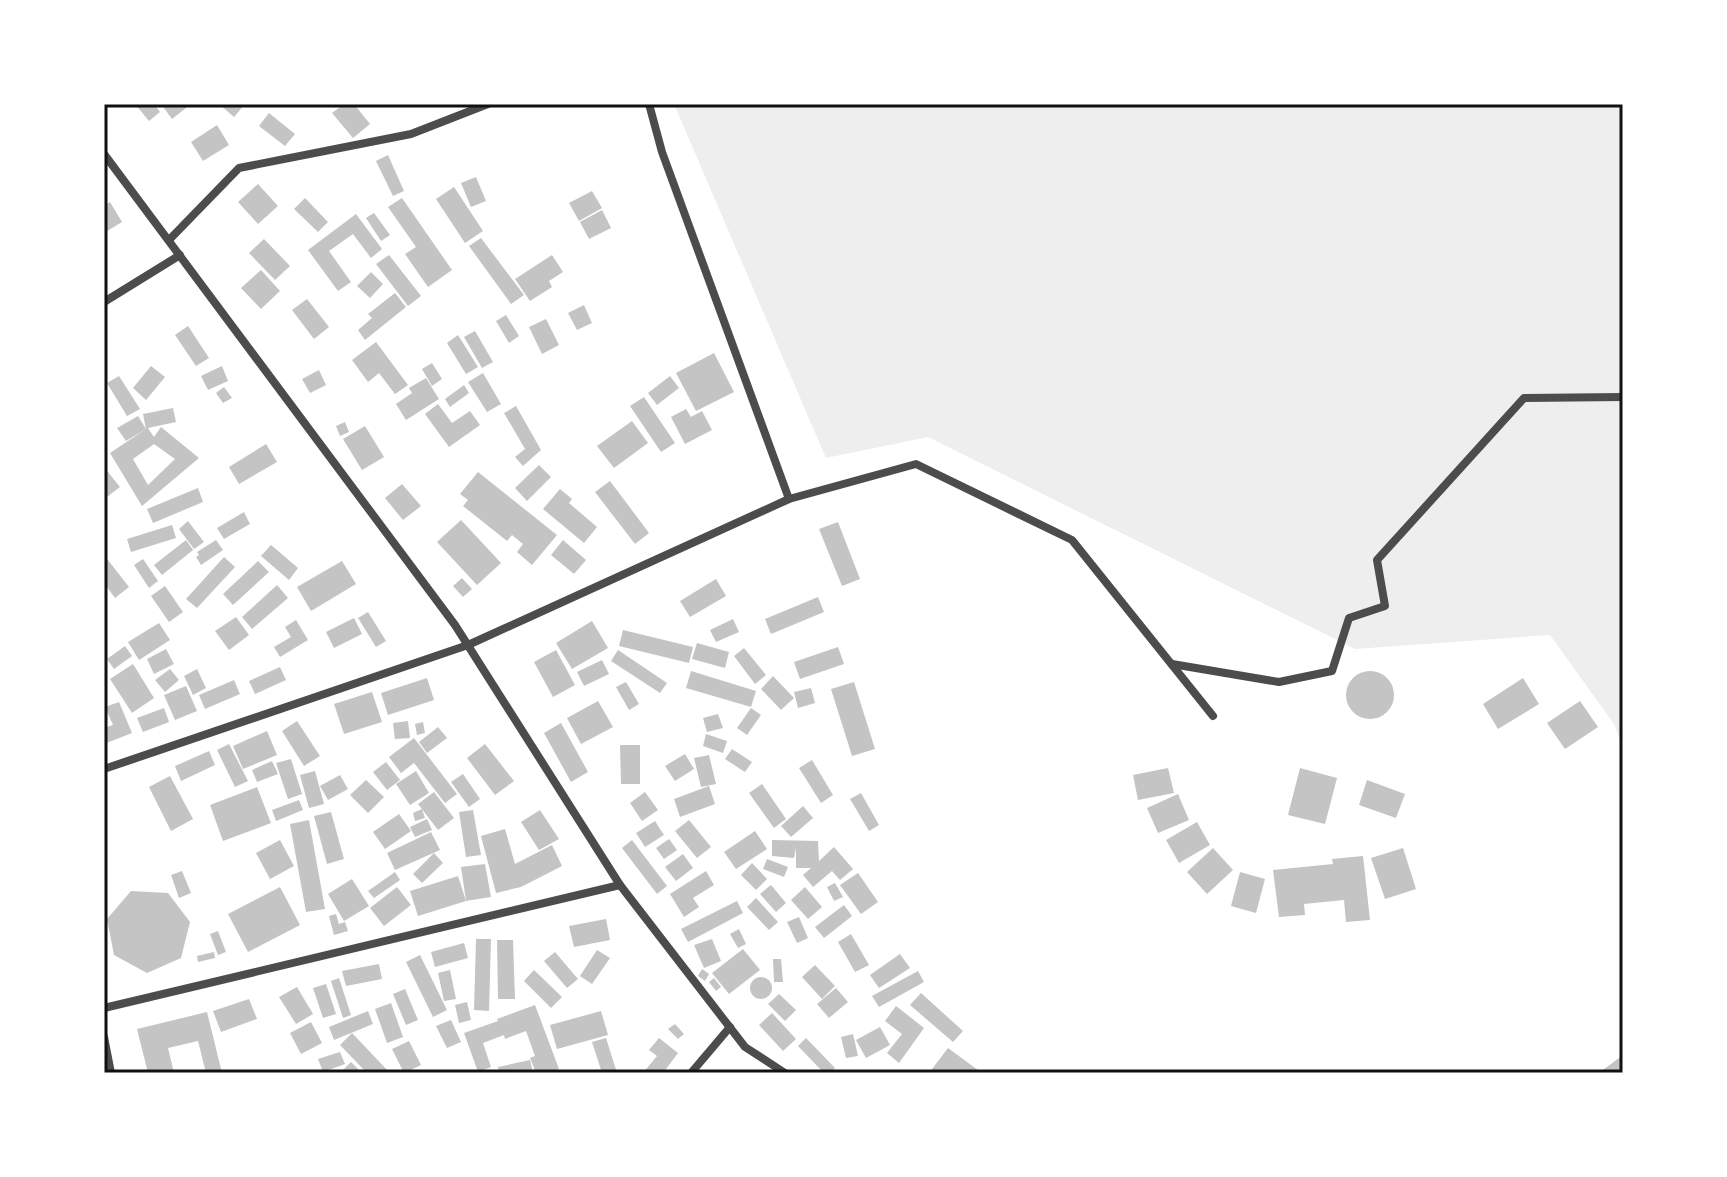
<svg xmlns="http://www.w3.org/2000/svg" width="1727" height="1177" font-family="'PT Sans Narrow',sans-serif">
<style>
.green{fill:#eee}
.building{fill:#c4c4c4;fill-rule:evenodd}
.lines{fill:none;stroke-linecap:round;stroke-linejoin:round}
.minor{stroke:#4c4c4c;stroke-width:8}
.neatline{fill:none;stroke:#111;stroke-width:3}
</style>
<rect width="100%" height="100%" fill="#fff"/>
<path class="green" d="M674,104H1623V748L1614,724L1550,635L1355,649L928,437L826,458Z"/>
<g class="building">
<path d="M135,104H154L160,112L149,121Z"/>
<path d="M161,104H191L172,119Z"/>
<path d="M219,104H245L234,117Z"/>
<path d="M344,104H354L370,124L353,138L332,113Z"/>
<path d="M269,113L295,134L285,146L259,126Z"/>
<path d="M217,125L229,145L203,161L191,142Z"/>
<path d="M388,155L404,191L393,196L376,161Z"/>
<path d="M476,177L486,201L471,207L461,183Z"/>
<path d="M258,184L278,206L258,224L238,202Z"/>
<path d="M454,187L483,231L465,243L436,199Z"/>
<path d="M592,191L602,208L579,221L569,203Z"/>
<path d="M305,198L328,222L318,232L294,209Z"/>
<path d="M402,198L452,270L428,287L405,254L416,247L388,207Z"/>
<path d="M110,202L122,222L104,233V206Z"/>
<path d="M602,210L611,228L589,239L580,222Z"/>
<path d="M374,213L390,235L381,241L366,218Z"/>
<path d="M356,214L382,249L371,258L353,234L329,251L351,282L338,291L308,250Z"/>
<path d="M481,238L524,295L511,304L469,246Z"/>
<path d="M264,239L290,266L275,280L249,253Z"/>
<path d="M389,255L421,296L408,306L376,264Z"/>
<path d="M552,255L563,272L549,281L552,287L530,301L515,279Z"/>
<path d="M261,270L280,291L261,309L241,288Z"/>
<path d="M371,272L383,284L370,298L357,286Z"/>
<path d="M395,293L406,307L365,340L358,330L372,318L368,314Z"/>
<path d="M307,299L329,327L314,339L292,310Z"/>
<path d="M584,305L592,323L577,330L568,313Z"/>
<path d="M506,315L519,336L509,343L496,321Z"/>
<path d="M546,319L559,345L542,354L529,327Z"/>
<path d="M188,326L209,358L196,366L175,335Z"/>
<path d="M475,331L493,362L482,368L464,337Z"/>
<path d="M458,335L478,367L466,374L447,343Z"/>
<path d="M376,342L408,385L395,394L379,373L368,382L352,360Z"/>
<path d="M714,353L734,392L696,411L676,373Z"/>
<path d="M432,363L442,379L432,386L422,369Z"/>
<path d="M151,366L165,377L146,400L133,388Z"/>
<path d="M222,366L228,381L208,390L201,376Z"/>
<path d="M319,370L326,385L310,393L302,379Z"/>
<path d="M483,373L501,404L487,412L468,382Z"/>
<path d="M119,376L140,409L127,416L107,383Z"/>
<path d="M670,376L679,388L657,405L648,393Z"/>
<path d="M426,378L439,399L406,420L396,404L412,393L409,388Z"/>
<path d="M464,385L469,393L450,407L445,399Z"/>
<path d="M224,387L232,398L223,403L216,393Z"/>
<path d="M644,397L675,443L661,452L630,406Z"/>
<path d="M438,404L452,423L470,411L480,425L449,447L425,414Z"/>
<path d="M516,406L541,450L523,466L515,457L525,449L504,413Z"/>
<path d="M173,408L176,422L148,428L154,437L161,427L199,458L142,506L110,453L146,429L126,441L117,428L138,416L146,429L143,414ZM154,444L175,459L148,485L133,459Z"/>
<path d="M686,409L691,417L702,411L712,430L685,444L671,417Z"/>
<path d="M632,421L648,443L614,468L597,446Z"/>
<path d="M345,422L349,432L340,436L336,426Z"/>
<path d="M365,426L384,457L362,470L343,439Z"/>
<path d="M266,444L277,462L239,484L229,467Z"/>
<path d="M539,465L551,477L527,501L515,488Z"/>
<path d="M104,467L120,487L107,497L104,494Z"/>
<path d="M478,472L557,535L532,565L517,552L523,544L512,535L507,541L463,506L468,500L460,494Z"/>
<path d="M610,481L649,533L635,544L595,492Z"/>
<path d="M402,484L421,506L403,520L385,498Z"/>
<path d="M198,488L203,502L153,523L147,509Z"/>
<path d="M560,489L572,499L569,503L597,527L584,543L543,509Z"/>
<path d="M244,512L250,524L224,539L217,528Z"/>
<path d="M461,520L501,563L477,585L437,542Z"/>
<path d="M188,521L204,542L194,549L179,529Z"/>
<path d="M838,522L860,579L842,586L819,529Z"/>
<path d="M172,525L176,538L131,552L127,539Z"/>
<path d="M186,540L193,550L162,575L154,565Z"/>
<path d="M216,540L223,550L201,565L196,557L199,555L197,552Z"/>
<path d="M563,540L586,560L574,574L551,555Z"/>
<path d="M271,545L298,568L289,580L261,556Z"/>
<path d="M104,555L129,587L115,598L104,583Z"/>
<path d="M224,557L235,567L197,608L186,599Z"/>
<path d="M143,559L158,581L149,588L134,565Z"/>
<path d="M258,561L269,572L233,605L223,594Z"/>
<path d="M342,561L356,584L311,611L297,587Z"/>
<path d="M462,578L472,589L463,597L453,586Z"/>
<path d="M716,579L726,596L690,617L680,601Z"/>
<path d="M277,585L288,598L252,629L242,617Z"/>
<path d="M165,586L183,612L169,622L151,596Z"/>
<path d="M818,597L824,612L771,634L765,619Z"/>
<path d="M368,612L386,641L376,647L358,618Z"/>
<path d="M236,617L249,635L229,650L215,631Z"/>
<path d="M354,618L362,634L334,648L326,632Z"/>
<path d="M733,619L739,632L716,642L710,630Z"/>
<path d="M296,620L308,640L280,657L274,647L291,637L285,627Z"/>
<path d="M592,621L608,648L572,669L556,643Z"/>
<path d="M159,623L170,640L139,660L128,642Z"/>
<path d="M623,630L693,647L689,663L619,646Z"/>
<path d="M697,643L729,652L725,668L692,659Z"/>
<path d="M125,646L132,656L114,669L107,659Z"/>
<path d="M838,647L844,664L800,679L794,662Z"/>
<path d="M744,648L766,675L755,684L734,656Z"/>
<path d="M166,649L174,664L154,674L147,659Z"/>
<path d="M556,650L575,685L553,697L534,662Z"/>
<path d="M618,650L667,683L660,693L611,661Z"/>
<path d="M602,660L609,674L584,686L577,672Z"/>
<path d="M133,664L154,698L132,713L110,679Z"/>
<path d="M280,667L286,680L255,694L249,681Z"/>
<path d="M170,669L179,680L165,692L155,680Z"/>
<path d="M197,669L206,688L193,695L184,676Z"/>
<path d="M691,671L756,691L751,707L686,688Z"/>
<circle cx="1370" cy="695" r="24"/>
<path d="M773,676L794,698L781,710L761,689Z"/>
<path d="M427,678L434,700L388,715L381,693Z"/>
<path d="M1523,678L1539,704L1498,729L1483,704Z"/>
<path d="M234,680L240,694L205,709L199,695Z"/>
<path d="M626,682L639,704L629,710L616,687Z"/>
<path d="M854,682L875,749L852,756L831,689Z"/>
<path d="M186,686L197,711L175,720L164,695Z"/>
<path d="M811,688L815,703L798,708L794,692Z"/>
<path d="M372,692L382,722L344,734L334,704Z"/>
<path d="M598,701L613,727L581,744L567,718Z"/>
<path d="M1580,701L1598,727L1565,749L1547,723Z"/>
<path d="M119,702L132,733L104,744V728L113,725L105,707Z"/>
<path d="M164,708L169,722L143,732L137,718Z"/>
<path d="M751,708L761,715L747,735L737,728Z"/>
<path d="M718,714L723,728L707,732L703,718Z"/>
<path d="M297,721L320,756L304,766L282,731Z"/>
<path d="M408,721L410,738L395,739L393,723Z"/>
<path d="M423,722L425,733L417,735L415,724Z"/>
<path d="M561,723L588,772L571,782L544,733Z"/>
<path d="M438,727L447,738L427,753L419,742Z"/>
<path d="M267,731L277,755L243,769L233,746Z"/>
<path d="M706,734L727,741L723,753L703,746Z"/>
<path d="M414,738L457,794L445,803L414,763L401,773L389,757Z"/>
<path d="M229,744L248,781L235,787L217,750Z"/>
<path d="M485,744L514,781L495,795L467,758Z"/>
<path d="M620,745H640V784H621Z"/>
<path d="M732,749L752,762L745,772L725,759Z"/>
<path d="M209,751L215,765L181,781L175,766Z"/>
<path d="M685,754L694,769L675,781L665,766Z"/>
<path d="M709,755L716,784L701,787L694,758Z"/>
<path d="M291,759L302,794L288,799L276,763Z"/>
<path d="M812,760L833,795L821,803L799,768Z"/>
<path d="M272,761L278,774L257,782L252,770Z"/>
<path d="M386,762L400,780L387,790L373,772Z"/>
<path d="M1168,768L1174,793L1138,800L1133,775Z"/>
<path d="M1300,768L1337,778L1325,824L1288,815Z"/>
<path d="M315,771L324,804L309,808L300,775Z"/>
<path d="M416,771L429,793L410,805L396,784Z"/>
<path d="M463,774L480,799L469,807L451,782Z"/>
<path d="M340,775L348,789L328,800L320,786Z"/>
<path d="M170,776L193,819L171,831L149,787Z"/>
<path d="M366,780L384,797L368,813L350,795Z"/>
<path d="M1367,780L1405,794L1396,818L1359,805Z"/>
<path d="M762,784L786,819L774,828L749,793Z"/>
<path d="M709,786L715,804L680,817L674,799Z"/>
<path d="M257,787L271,823L223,841L210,805Z"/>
<path d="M434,792L454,818L438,830L418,804Z"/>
<path d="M645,792L658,810L642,821L630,803Z"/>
<path d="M861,793L879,825L869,831L850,799Z"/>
<path d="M1178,794L1189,820L1158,833L1147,808Z"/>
<path d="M299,800L303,810L276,821L272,810Z"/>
<path d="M803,806L813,818L791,837L781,826Z"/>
<path d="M422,809L425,818L415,821L413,813Z"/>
<path d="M473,810L481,855L466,857L459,812Z"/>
<path d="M540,810L559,839L539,850L521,822Z"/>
<path d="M331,812L344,859L327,864L314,816Z"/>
<path d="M399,814L411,831L385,849L373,832Z"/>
<path d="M427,819L432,830L415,837L410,827Z"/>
<path d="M309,820L325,909L306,912L290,824Z"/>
<path d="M689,820L711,847L697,858L675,831Z"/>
<path d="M655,821L664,835L645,847L636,833Z"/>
<path d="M1197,822L1210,845L1179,863L1166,840Z"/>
<path d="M505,829L515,864L552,845L562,866L521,887L496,893L481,836Z"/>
<path d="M755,831L767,849L736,869L724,852Z"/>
<path d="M431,832L440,850L395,870L387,853Z"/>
<path d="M669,839L677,850L664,859L656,848Z"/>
<path d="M280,840L294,866L270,879L256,853Z"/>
<path d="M632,840L667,886L657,894L622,848Z"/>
<path d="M772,840L818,841L819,861L834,847L853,869L840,880L832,871L813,887L803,875L811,868H796V848L794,858L772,856Z"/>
<path d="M1213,848L1233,870L1207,894L1187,872Z"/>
<path d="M1403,848L1416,889L1385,899L1371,858Z"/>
<path d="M434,853L443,863L422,883L413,874Z"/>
<path d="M683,854L693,868L676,881L665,867Z"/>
<path d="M1363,856L1370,920L1346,922L1344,900L1304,904L1305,915L1279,917L1273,870L1333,864L1332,859Z"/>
<path d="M767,859L788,867L784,877L763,869Z"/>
<path d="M752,863L767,879L756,890L741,875Z"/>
<path d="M485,864L491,897L466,901L461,867Z"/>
<path d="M182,871L191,893L179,898L171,875Z"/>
<path d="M706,871L714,885L693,898L699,907L684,917L670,894Z"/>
<path d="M395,872L400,880L374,898L368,891Z"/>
<path d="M1240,872L1265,879L1256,913L1231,906Z"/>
<path d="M858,873L878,902L861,914L840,885Z"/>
<path d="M458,876L466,901L418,916L410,891Z"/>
<path d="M352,879L369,906L344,921L328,894Z"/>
<path d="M835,883L843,897L834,901L827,887Z"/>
<path d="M771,885L786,903L776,912L760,894Z"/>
<path d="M280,887L300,925L248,952L228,914Z"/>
<path d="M397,887L411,905L384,926L370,908Z"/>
<path d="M805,887L822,907L808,919L791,900Z"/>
<path d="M131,891L168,893L190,922L181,958L147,973L114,955L107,919Z"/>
<path d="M756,898L778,922L769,930L747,907Z"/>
<path d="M737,901L743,913L688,942L681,929Z"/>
<path d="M844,905L852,916L824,938L815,927Z"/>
<path d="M336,914L339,924L345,922L348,931L334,935L329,916Z"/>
<path d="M799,917L808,938L797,943L787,922Z"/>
<path d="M606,919L610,940L574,947L569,926Z"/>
<path d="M739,929L746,944L738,948L730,934Z"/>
<path d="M218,931L226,952L218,955L210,934Z"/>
<path d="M851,934L869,965L855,972L838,942Z"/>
<path d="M476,939H491L489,1011L474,1010Z"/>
<path d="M712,939L721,961L704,968L694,945Z"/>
<path d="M497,940H513L515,999H498Z"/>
<path d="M464,943L468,958L435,967L431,952Z"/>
<path d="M743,949L760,970L729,994L712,973Z"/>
<path d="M597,950L610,958L592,984L580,976Z"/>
<path d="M214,952L215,958L198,962L197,956Z"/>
<path d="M555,952L578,979L567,988L544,961Z"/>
<path d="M900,954L910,968L879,988L870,975Z"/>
<path d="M420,955L447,1010L433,1017L406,962Z"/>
<path d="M773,959H781L783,982H774Z"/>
<path d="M379,964L382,979L346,986L342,971Z"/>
<path d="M815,965L835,986L822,999L802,977Z"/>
<path d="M702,969L709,974L705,981L698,976Z"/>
<path d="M450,970L456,999L444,1001L438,973Z"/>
<path d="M534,970L562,997L551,1008L524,981Z"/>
<path d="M918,971L924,982L879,1007L872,996Z"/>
<circle cx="761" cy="988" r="11"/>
<path d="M339,978L351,1015L343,1018L331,981Z"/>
<path d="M714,978L721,987L716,991L709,982Z"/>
<path d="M326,984L336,1014L323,1018L313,988Z"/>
<path d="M297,987L313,1014L296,1024L279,997Z"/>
<path d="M836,988L848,1002L829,1018L817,1004Z"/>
<path d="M405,989L418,1020L406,1025L393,994Z"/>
<path d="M921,993L963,1031L953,1042L910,1005Z"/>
<path d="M779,994L796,1010L785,1021L768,1004Z"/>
<path d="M249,999L257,1019L221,1032L213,1011Z"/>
<path d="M467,1002L471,1020L459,1023L455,1005Z"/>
<path d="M391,1003L403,1037L387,1043L375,1009Z"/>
<path d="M535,1005L559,1069L548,1073H536L530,1058L535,1056L526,1031L505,1039L504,1035L483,1043L491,1067L478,1072L464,1033L498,1021L497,1019Z"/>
<path d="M896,1006L924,1028L899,1063L887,1053L902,1034L885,1021Z"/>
<path d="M368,1011L373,1024L334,1040L329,1027Z"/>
<path d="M601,1011L608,1035L557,1049L550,1025Z"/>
<path d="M207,1012L222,1073H206L198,1041L168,1048L174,1073H148L137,1029Z"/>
<path d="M772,1013L796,1039L783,1051L759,1025Z"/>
<path d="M451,1020L461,1042L447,1048L436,1026Z"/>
<path d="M311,1022L322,1043L301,1054L290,1033Z"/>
<path d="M675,1024L684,1034L678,1039L668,1029Z"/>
<path d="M880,1027L890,1045L866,1058L856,1040Z"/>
<path d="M352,1033L390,1073H367L340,1045Z"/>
<path d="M853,1034L858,1056L846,1058L841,1037Z"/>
<path d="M606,1038L617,1073H602L592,1042Z"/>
<path d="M659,1038L678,1053L663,1073H643L657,1056L649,1050Z"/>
<path d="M806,1038L835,1068L830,1073H824L798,1046Z"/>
<path d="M409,1041L421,1065L404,1073L392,1049Z"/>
<path d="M948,1048L982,1073H929Z"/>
<path d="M340,1052L345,1064L323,1072L318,1059Z"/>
<path d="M1623,1055V1073H1599Z"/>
<path d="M530,1060L533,1073H499L498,1067Z"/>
<path d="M351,1062L362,1073H340Z"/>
</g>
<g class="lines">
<g class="minor">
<path d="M649,104L662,152L789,499"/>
<path d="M104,154L455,625L620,885L745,1047L785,1073"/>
<path d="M169,240L239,168L411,134L488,104"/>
<path d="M104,302L180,255"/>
<path d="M1172,664L1279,682L1332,671L1349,618L1385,606L1377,560L1524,398L1623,397"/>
<path d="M104,769L468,645L789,499L916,464L1072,540L1213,716"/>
<path d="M104,1008L620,885"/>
<path d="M104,1037L111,1073"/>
<path d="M691,1073L730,1027"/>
</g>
</g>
<rect width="1727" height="1177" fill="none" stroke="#ffffff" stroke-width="212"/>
<rect x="106" y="106" width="1515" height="965" class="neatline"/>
</svg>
